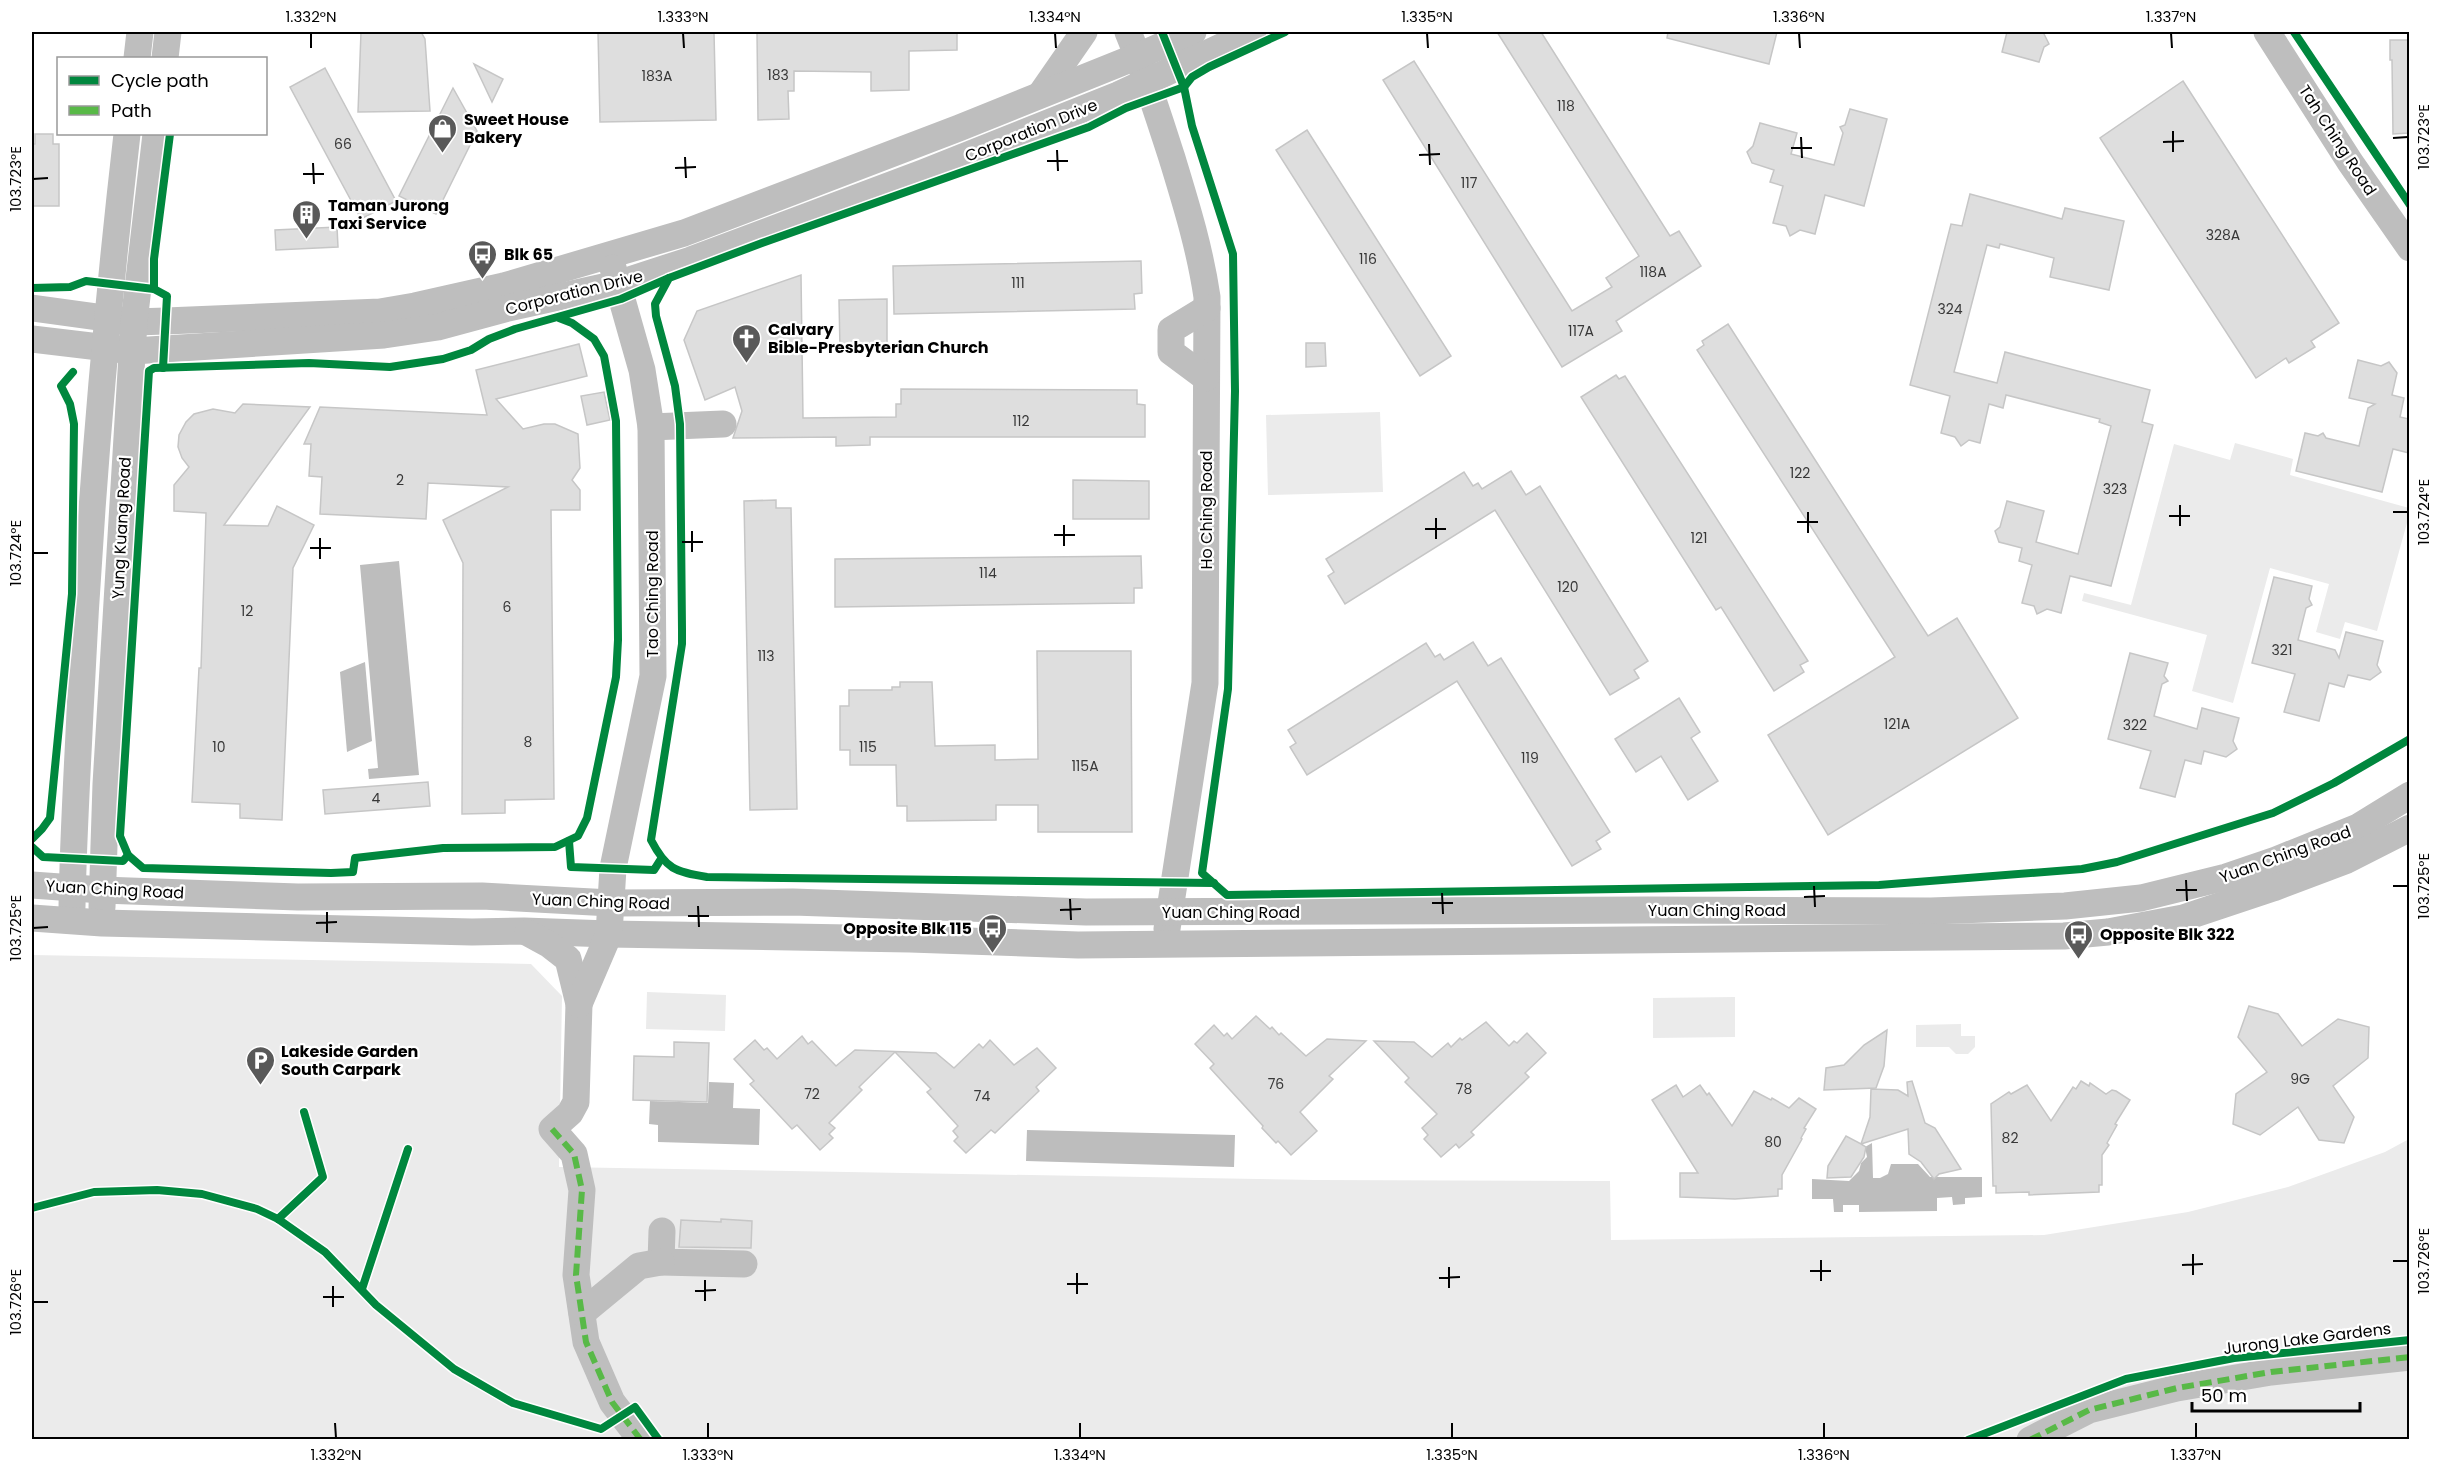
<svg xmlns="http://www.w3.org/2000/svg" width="2441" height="1471" font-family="Poppins,sans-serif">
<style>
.green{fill:#ebebeb}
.water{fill:#bdbdbd}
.building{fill:#dedede;stroke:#c6c6c6;stroke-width:1.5}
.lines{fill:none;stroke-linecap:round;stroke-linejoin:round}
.minor{stroke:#bebebe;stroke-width:27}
.quiet{stroke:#58b947;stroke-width:6;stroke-dasharray:12 6;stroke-linecap:butt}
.cycleway-casing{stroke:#fff;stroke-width:11}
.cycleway{stroke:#00873e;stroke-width:8}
.ticks{fill:none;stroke:#000;stroke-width:2}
.labels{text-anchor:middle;stroke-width:4.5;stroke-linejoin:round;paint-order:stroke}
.number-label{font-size:14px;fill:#383838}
.poi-label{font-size:16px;font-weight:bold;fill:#000;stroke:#fff;text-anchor:start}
.street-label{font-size:16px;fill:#000;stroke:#fff}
.neatline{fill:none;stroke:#000;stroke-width:2}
.ticks-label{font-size:15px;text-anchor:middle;fill:#000}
</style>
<rect width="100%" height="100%" fill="#fff"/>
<g class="green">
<path d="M1380,412L1383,492L1268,495L1266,415Z"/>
<path d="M2235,443L2293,459L2290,475L2409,508L2410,512L2377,631L2345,622L2340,639L2316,632L2329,584L2270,568L2233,703L2192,691L2207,635L2082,601L2084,593L2131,605L2174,444L2230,460Z"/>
<path d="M32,955L531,964L562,996L559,1167L1315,1180L1610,1181L1611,1240L2044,1235L2188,1212L2288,1187L2385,1152L2409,1139V1439L32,1440Z"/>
<path d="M647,992L726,995L725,1031L646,1029Z"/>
<path d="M1735,997V1037L1653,1038V998Z"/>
<path d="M1961,1024V1036H1975V1047L1968,1054H1956L1949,1047H1916V1025Z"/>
</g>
<g class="water">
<path d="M399,561L419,775L369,779L368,769L378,768L360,565Z"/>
<path d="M365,662L372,741L347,752L340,672Z"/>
<path d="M709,1082L734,1083L733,1108L760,1109L759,1145L658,1142V1125L649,1124L650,1101L708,1103Z"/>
<path d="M1027,1130L1235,1135L1234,1167L1026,1161Z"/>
<path d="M1872,1143L1873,1178H1880L1888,1174L1891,1164H1918L1930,1177H1982V1197L1965,1198V1204L1953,1205L1952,1197L1937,1198V1211L1859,1212V1205H1843V1212H1834L1833,1199H1812V1179L1849,1181L1859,1171L1861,1163L1867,1157L1865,1147Z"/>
</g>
<g class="building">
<path d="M361,32H421L425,39L430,111L358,112Z"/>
<path d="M598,32H714L716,120L600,122Z"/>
<path d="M757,32H957V50L909,51V90L871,91V72L794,71V91H788L789,119L758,120Z"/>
<path d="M1497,32H1541L1670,236L1679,231L1701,266L1616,321L1622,331L1562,367L1383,80L1414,61L1572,311L1612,287L1606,278L1639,256Z"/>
<path d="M1668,32H1777L1769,64L1667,38Z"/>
<path d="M2007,32H2043L2049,44L2044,47L2039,62L2002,52Z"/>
<path d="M2390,40H2409V133L2393,134L2392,60H2390Z"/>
<path d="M474,64L503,79L492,102Z"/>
<path d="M325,68L396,201L361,219L290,87Z"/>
<path d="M2183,81L2339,323L2311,341L2315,347L2289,363L2286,358L2256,378L2100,138Z"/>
<path d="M453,88L477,131L436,214L399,196Z"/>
<path d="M1850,109L1887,119L1864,206L1825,195L1815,234L1800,230L1790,236L1786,226L1773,223L1783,186L1770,182L1774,170L1752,163L1747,152L1753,146L1760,123L1797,133L1791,154L1834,165L1843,133L1840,127L1845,125Z"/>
<path d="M1307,130L1451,356L1420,376L1276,150Z"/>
<path d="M35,134H53V144H59V206H32V144H35Z"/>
<path d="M1970,194L2062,219L2065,208L2124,221L2109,290L2050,277L2054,258L2000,244L1999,248L1987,245L1954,372L1997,383L2005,352L2150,390L2142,422L2153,425L2111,586L2070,576L2061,613L2047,609L2037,614L2034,606L2022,603L2032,565L2019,561L2022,548L1999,542L1995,531L2000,527L2007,501L2044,511L2036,542L2078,554L2111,426L2099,422L2100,419L2006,395L2003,408L1989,404L1980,443L1969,440L1961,446L1955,437L1941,433L1950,396L1910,385L1951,224L1962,226Z"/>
<path d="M337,227L338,247L276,250L275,230Z"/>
<path d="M1141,261L1142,293L1134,294L1135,309L894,314L893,266Z"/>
<path d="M801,275L803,418L896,417V404H901V389L1137,390V404L1145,405V437H870V445L836,446V437L733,438L742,411L735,387L705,400L684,340L697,311Z"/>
<path d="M887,299V348L840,349L839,300Z"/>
<path d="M1728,324L1928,636L1957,618L2018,718L1828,835L1768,735L1895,657L1697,350L1704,345L1702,341Z"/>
<path d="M1306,343H1325L1326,366L1306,367Z"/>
<path d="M579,344L587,376L496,399L523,429L544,424H555L578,434L580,468L572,480L580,490V510H551L554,799L505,800V813L462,814L463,563L443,520L508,487L428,483L426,519L320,514L322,477L309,476L311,444H304L320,407L487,415L476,370Z"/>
<path d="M2358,360L2381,366L2389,362L2397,373L2392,395L2404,398L2400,417L2409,419V453L2393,449L2382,492L2296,471L2305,433L2318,436L2323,433L2326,438L2359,446L2368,408L2375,404L2349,398Z"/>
<path d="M1616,375L1619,379L1625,376L1808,661L1800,665L1804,672L1774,691L1721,607L1716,610L1581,397Z"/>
<path d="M604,392L610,420L587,425L581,396Z"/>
<path d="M243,404L310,407L224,525L268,526L277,506L314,525L293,568L282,820L240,818V804L192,802L199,668H201L206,513L174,511V485L189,467L182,458L178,447L179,435L186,422L194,414L213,409L235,413Z"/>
<path d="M1511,471L1526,495L1540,486L1648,661L1634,670L1639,678L1610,695L1495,510L1345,604L1328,576L1334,572L1326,559L1464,472L1473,486L1478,483L1482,489Z"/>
<path d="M1073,480L1149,481V519H1073Z"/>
<path d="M776,500V508H791L797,809L750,810L744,501Z"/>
<path d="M1141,556L1142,588H1134V603L835,607V559Z"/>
<path d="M2274,577L2312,586L2309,599L2312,605L2306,608L2298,640L2335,650L2339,658L2346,632L2383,641L2377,665L2381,672L2370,680L2348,675L2344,687L2329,683L2319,721L2284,712L2295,674L2252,663Z"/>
<path d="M1473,642L1488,666L1501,658L1610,832L1596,841L1601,849L1572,866L1457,681L1307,775L1290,747L1296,743L1288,730L1426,643L1435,657L1440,654L1444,660Z"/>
<path d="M1037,651H1131L1132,832H1038V805H996V820L907,821V806H897L896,765H850V750H840V706H849V690H892V687H900V682H932L935,746L995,745V760L1038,759Z"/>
<path d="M2130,653L2168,663L2164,676L2168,681L2162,684L2154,716L2197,729L2202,708L2239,718L2233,741L2237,749L2226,757L2204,751L2201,764L2185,760L2175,797L2140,788L2151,751L2108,739Z"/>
<path d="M1679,698L1700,732L1691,738L1718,781L1688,800L1661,756L1636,772L1615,739Z"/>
<path d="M428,782L430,806L325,814L323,790Z"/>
<path d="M2249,1006L2278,1014L2302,1046L2338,1019L2369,1027L2368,1058L2333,1086L2354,1117L2344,1143L2319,1140L2298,1107L2260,1135L2233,1124L2236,1094L2267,1072L2238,1037Z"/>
<path d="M1256,1016L1270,1029L1272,1027L1279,1035L1281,1033L1306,1056L1327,1039L1366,1041L1329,1076L1333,1079L1300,1112L1317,1131L1291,1155L1278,1141L1276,1143L1262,1128L1263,1126L1210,1068L1214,1064L1195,1044L1214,1025L1224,1036L1227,1033L1232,1039Z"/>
<path d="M1486,1022L1509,1046L1514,1041L1517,1043L1527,1033L1546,1053L1525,1073L1529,1077L1471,1132L1474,1135L1459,1148L1456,1144L1441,1157L1424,1139L1428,1135L1422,1128L1437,1114L1405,1082L1409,1078L1374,1041L1414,1042L1432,1057L1448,1043L1451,1047L1460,1038L1462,1040Z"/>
<path d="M1887,1030L1884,1066L1876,1088L1824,1090L1826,1068L1844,1065L1864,1045Z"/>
<path d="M802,1036L808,1044L812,1041L836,1066L855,1050L936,1053L954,1068L979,1044L983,1048L990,1040L1014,1065L1037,1048L1056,1068L1036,1087L1039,1091L995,1133L991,1130L966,1153L954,1141L958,1137L953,1131L958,1126L927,1092L931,1089L895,1052L859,1087L862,1090L829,1123L835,1128L829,1134L833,1138L820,1150L797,1125L792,1129L750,1084L754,1081L734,1059L755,1040L764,1050L767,1048L777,1059Z"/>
<path d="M674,1042L709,1043L707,1102L633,1100L634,1056L674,1057Z"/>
<path d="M1912,1081L1925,1123L1935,1128L1961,1169L1939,1174L1934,1179L1921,1162L1909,1154L1908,1129L1861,1144L1866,1147L1864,1157L1851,1177L1827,1178L1828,1166L1846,1136L1861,1144L1870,1117L1871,1089L1898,1090L1908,1096L1907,1082Z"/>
<path d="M2081,1081L2089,1086L2090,1083L2106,1094L2112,1090L2116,1091L2130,1100L2115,1124L2117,1125L2107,1143L2109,1145L2102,1155V1185H2099V1192L2029,1195V1192L1996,1193V1186H1993L1991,1104L2009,1092L2011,1094L2027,1085L2051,1121L2073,1087L2076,1089Z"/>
<path d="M1676,1085L1683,1097L1700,1085L1707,1095L1709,1093L1732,1126L1754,1091L1771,1100L1772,1098L1789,1108L1799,1098L1816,1109L1804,1128L1806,1129L1801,1138L1802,1139L1782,1175V1189H1778V1196L1735,1199L1680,1197V1173H1698L1652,1100Z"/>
<path d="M721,1219L752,1221L751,1248L679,1247L681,1220L721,1222Z"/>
</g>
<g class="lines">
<g class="minor">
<path d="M1128,32C1145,73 1158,115 1172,158C1186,204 1200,249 1207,297L1205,683L1167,929"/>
<path d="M2267,32L2350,162L2410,248"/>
<path d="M137,58L140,32"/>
<path d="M165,58L168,32"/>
<path d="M1041,94L1084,32"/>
<path d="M32,308L134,322L166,321L380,312L415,306L504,286L684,233L959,128L1138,56L1193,32"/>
<path d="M32,339L133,351L384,335L438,327L508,308L617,284L691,260L923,173L1118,95L1253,32"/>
<path d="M1206,378L1171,352V330L1207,308"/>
<path d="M651,427L723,424"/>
<path d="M32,885L102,890L298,897L482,896L611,903L793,902L1086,912L1648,910L1931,911L2065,906L2141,898L2226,877L2276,860L2358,827L2410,795"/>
<path d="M72,907C73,842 77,777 80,712C89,519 105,326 127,134"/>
<path d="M102,907L106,784L134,322L156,134"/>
<path d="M32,918L102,923L472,932L524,931L609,934L910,939L1078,945L2064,936L2108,932L2183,918L2273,888L2347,860L2410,828"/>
<path d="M528,933L550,945L568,959L579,1004L576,1102L570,1113L552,1129L574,1154L582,1190L576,1275L586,1342L612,1402L641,1440"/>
<path d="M579,1004L609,934L613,868L653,676L651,427L642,370L613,268"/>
<path d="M662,1231L661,1262L744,1264"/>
<path d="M582,1313L639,1266L661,1262"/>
<path d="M2030,1440L2089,1410L2177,1388L2271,1372L2410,1357"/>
</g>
<g class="quiet">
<path d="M552,1129L574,1154L582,1190L576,1275L586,1342L612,1402L641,1440"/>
<path d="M2030,1440L2089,1410L2177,1388L2271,1372L2410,1357"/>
</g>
<defs>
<g id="cycleway">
<path d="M1162,32L1184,87L1192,126L1233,254L1235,391L1228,689L1202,873L1227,895L1879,885L2082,869L2117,862L2273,813L2334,783L2410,739"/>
<path d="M2294,32L2410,205"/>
<path d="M32,288L70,287L86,281L154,289"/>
<path d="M559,318L572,323L594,339L604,356L616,421L618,640L616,677L587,818L578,836L555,847L443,848L355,858L353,872L331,873L143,868L128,855L120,836L149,371L154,368L309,363L390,367L443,359L471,350L489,339L515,329L621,299L669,278"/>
<path d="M163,368L167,296L154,289V259L170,134"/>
<path d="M32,839L42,829L50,818L72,594L74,424L70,404L61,386L73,372"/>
<path d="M569,841L571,867L654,870L661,859"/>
<path d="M32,847L43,857L123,861L128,855"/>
<path d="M1214,883L707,877C675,872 666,869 651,840L682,644V629L680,424L675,386L656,316L655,304L669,278L762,243L1089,127L1126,108L1184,87L1192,77L1209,67L1285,32"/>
<path d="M32,1208L94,1192L157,1190L202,1194L257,1209L278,1219L325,1252L376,1305L454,1369L513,1403L601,1429L635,1407L659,1440"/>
<path d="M278,1219L323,1177L304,1112"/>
<path d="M362,1289L408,1149"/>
<path d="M1968,1440L2126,1379L2234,1358L2410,1340"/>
</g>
</defs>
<use href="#cycleway" class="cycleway-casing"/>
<use href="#cycleway" class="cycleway"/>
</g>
<path class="ticks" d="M311,33V48M683,33L684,48M1055,33L1056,48M1427,33L1428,48M1799,33L1800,48M2171,33L2172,48M2173,131V152M1801,137L1802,158M2393,138L2408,137M2163,142L2184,141M1429,144L1430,165M1791,148H1812M1057,150L1058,171M1419,155L1440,154M685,157L686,178M1047,161H1068M313,163L314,184M675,168L696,167M303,174H324M33,179L48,178M2180,505V526M1808,512V533M2393,512H2408M2169,516H2190M1436,518V539M1797,522H1818M1064,525V546M1425,529H1446M692,531V552M1054,535H1075M320,538V559M682,542H703M310,548H331M33,553H48M2186,880L2187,901M1814,886L1815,907M2393,886H2408M2176,890H2197M1442,893L1443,914M1804,897L1825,896M1070,899L1071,920M1432,903H1453M698,906L699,927M1060,910L1081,909M327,912V933M688,916H709M316,923L337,922M33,928L48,927M2193,1254V1275M1821,1260V1281M2393,1261H2408M2182,1265L2203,1264M1449,1267V1288M1810,1271H1831M1077,1273V1294M1439,1278L1460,1277M705,1280V1301M1067,1284H1088M333,1286V1307M695,1291L716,1290M323,1297H344M33,1302H48M335,1423L336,1438M708,1423V1438M1080,1423V1438M1452,1423V1438M1824,1423V1438M2196,1423V1438"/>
<defs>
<symbol id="shop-pin" viewBox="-11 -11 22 30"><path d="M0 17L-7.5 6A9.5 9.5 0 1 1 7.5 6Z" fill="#595959" stroke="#fff"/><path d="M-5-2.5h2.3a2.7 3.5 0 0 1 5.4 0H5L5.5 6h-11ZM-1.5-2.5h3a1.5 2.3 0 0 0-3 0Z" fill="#fff"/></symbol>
<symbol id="building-pin" viewBox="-11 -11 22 30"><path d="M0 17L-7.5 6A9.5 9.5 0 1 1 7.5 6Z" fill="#595959" stroke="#fff"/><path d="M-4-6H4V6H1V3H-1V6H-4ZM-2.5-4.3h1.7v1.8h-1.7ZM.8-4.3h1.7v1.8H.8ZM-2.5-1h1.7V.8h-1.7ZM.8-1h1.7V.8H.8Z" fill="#fff"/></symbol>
<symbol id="bus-pin" viewBox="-11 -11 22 30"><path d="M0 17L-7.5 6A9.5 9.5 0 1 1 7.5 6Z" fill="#595959" stroke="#fff"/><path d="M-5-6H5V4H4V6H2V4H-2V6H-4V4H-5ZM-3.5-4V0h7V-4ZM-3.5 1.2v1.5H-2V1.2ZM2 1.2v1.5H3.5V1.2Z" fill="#fff"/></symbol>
<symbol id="church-pin" viewBox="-11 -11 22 30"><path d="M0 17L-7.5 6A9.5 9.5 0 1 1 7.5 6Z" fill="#595959" stroke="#fff"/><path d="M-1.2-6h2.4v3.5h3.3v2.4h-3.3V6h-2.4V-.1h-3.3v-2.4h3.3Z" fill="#fff"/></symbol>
<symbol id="parking-pin" viewBox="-11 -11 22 30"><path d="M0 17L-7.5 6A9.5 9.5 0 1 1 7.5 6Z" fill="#595959" stroke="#fff"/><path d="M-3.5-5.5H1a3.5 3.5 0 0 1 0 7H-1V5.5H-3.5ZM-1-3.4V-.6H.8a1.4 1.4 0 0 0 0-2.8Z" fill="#fff"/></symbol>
</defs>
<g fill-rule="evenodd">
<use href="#shop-pin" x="426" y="112" width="33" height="45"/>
<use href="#building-pin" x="290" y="198" width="33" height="45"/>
<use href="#bus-pin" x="466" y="238" width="33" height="45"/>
<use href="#church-pin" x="730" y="322" width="33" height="45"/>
<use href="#bus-pin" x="976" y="912" width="33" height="45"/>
<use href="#bus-pin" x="2062" y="918" width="33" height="45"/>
<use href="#parking-pin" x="244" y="1044" width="33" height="45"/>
</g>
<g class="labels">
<g class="number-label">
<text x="778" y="80">183</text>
<text x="657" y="81">183A</text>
<text x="1566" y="111">118</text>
<text x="343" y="149">66</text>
<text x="1469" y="188">117</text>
<text x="2223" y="240">328A</text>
<text x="1368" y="264">116</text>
<text x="1653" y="277">118A</text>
<text x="1018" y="288">111</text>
<text x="1950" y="314">324</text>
<text x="1581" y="336">117A</text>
<text x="1021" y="426">112</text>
<text x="1800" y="478">122</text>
<text x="400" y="485">2</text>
<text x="2115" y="494">323</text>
<text x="1699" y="543">121</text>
<text x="988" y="578">114</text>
<text x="1568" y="592">120</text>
<text x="507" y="612">6</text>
<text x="247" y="616">12</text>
<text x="2282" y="655">321</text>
<text x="766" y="661">113</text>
<text x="1897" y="729">121A</text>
<text x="2135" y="730">322</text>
<text x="528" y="747">8</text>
<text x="219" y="752">10</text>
<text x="868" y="752">115</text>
<text x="1530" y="763">119</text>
<text x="1085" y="771">115A</text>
<text x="376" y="803">4</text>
<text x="2300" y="1084">9G</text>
<text x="1276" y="1089">76</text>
<text x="1464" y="1094">78</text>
<text x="812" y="1099">72</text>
<text x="982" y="1101">74</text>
<text x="2010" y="1143">82</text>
<text x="1773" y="1147">80</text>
</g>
<g class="poi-label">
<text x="464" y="125">Sweet House<tspan x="464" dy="18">Bakery</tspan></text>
<text x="328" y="211">Taman Jurong<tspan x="328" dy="18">Taxi Service</tspan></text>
<text x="504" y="260">Blk 65</text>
<text x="768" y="335">Calvary<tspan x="768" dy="18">Bible-Presbyterian Church</tspan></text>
<text x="972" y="934" text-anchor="end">Opposite Blk 115</text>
<text x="2100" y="940">Opposite Blk 322</text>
<text x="281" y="1057">Lakeside Garden<tspan x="281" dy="18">South Carpark</tspan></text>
</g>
<g class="street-label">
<text transform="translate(1031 130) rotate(-22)" y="6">Corporation Drive</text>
<text transform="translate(2338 140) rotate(57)" y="6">Tah Ching Road</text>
<text transform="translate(574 292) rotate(-14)" y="6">Corporation Drive</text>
<text transform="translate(1206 510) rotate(-90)" y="6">Ho Ching Road</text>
<text transform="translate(121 528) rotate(-87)" y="6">Yung Kuang Road</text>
<text transform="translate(652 594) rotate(-90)" y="6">Tao Ching Road</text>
<text transform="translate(2285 854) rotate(-20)" y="6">Yuan Ching Road</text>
<text transform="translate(115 889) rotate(3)" y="6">Yuan Ching Road</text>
<text transform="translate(601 901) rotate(2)" y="6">Yuan Ching Road</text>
<text x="1717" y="916">Yuan Ching Road</text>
<text x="1231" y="918">Yuan Ching Road</text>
<text transform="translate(2307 1338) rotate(-7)" y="6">Jurong Lake Gardens</text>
</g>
</g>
<rect width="2441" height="1471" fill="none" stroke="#ffffff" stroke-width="66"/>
<rect x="57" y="57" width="210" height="78" fill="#ffffff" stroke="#999999" stroke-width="1.5"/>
<rect x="69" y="76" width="30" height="9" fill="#00873e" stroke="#999999" stroke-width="1.5"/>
<text x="111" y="87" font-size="18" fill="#000000">Cycle path</text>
<rect x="69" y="106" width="30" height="9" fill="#58b947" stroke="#999999" stroke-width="1.5"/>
<text x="111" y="117" font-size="18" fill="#000000">Path</text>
<path d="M2192 1402v9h168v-9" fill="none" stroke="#000000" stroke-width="3"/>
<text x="2201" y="1402" font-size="18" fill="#000000" stroke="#ffffff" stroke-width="4.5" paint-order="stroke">50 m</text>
<rect x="33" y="33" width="2375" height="1405" class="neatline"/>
<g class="ticks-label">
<text x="311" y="22">1.332°N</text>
<text x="683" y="22">1.333°N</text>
<text x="1055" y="22">1.334°N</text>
<text x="1427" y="22">1.335°N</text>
<text x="1799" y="22">1.336°N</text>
<text x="2171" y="22">1.337°N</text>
<text transform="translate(2424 137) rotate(-90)" y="5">103.723°E</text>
<text transform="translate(16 179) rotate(-90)" y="5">103.723°E</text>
<text transform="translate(2424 512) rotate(-90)" y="5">103.724°E</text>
<text transform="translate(16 553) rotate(-90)" y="5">103.724°E</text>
<text transform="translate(2424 886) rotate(-90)" y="5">103.725°E</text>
<text transform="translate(16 928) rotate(-90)" y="5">103.725°E</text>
<text transform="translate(2424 1261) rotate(-90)" y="5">103.726°E</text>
<text transform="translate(16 1302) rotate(-90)" y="5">103.726°E</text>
<text x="336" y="1460">1.332°N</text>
<text x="708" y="1460">1.333°N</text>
<text x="1080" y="1460">1.334°N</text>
<text x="1452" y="1460">1.335°N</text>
<text x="1824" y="1460">1.336°N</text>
<text x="2196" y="1460">1.337°N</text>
</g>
</svg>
